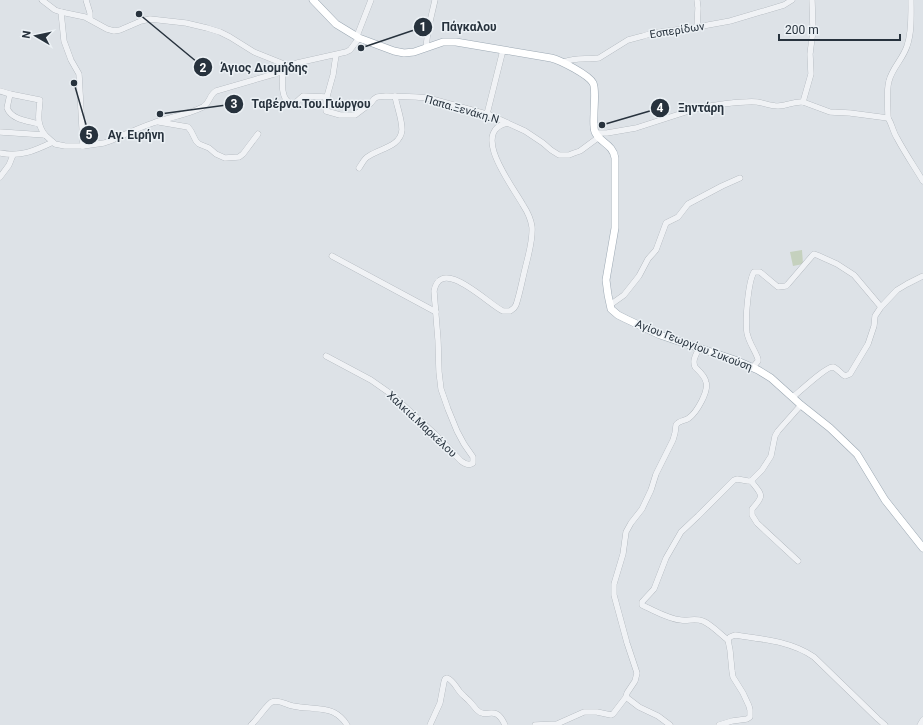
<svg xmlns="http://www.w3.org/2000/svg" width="923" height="725" font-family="Roboto,sans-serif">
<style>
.green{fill:#c5d1be}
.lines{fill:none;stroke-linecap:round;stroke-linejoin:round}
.minor-casing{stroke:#a3aab1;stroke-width:6}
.major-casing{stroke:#9ca8b3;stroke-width:8}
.minor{stroke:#f0f2f5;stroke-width:5.5}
.major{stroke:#fff;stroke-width:7}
.labels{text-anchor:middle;stroke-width:3;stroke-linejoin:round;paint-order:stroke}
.street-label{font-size:11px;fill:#27323d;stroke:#ecf1f5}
.leader{fill:none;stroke:#27323d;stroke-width:1.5}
.callout-dot{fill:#27323d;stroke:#ecf1f5;stroke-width:1.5}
.mark-label{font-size:12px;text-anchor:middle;font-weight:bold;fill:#fff}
.callout-label{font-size:12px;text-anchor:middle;font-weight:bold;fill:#27323d;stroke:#ecf1f5;stroke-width:3;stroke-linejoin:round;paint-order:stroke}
</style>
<rect width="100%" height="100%" fill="#dde2e7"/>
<path class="green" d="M802,250L803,264L793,266L790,252Z"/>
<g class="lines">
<defs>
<g id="minor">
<path d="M42,0L55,10L61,12L85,17L107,29L114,31L120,30L141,21L150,19L186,23L207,28L220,32L230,37L254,52L289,66"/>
<path d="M86,0L90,13V19"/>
<path d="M697,0L698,8L697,27"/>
<path d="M61,12L64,41L71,60L79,74L83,146"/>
<path d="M357,36L371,0"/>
<path d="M426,48L428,30L435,0"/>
<path d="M336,55L333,75L326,100V111L340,115H355L371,103L374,99L377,97L386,96L416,97L428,98L490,115L525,131L543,143L551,150L559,155H569L574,153L580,151L599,137"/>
<path d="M564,62C576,57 586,60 599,58L628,40L643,36L653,33L697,27L730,21L784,5L792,0"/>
<path d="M283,71C282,81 280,103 294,104L303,96L327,97"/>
<path d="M0,91L10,94L40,100C39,114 36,123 45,135"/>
<path d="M10,94L7,108C12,120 28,121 39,124"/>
<path d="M803,102L811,74L810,54L813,30L812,0"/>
<path d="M487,114L503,50"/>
<path d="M888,118C888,108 886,91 889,81C892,68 903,59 907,46C912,32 911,15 911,0"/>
<path d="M159,122L188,127L191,131L196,141L199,144L209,148L216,154L225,158L239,157L243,154L258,134"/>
<path d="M0,132L45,135L55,144L65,146H83L104,143L110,141C124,135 138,128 153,123C170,117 187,115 203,107C210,103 209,95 216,91L281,72L289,66L297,63L346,52L350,50L359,38"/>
<path d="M596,133H607L636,128L695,109C715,105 737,101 757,102C764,103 771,106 778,106C787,106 794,101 803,102L830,112L850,113L888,118C892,124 893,132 897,138C905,153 914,166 923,181"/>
<path d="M0,153C21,157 34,151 53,142"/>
<path d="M359,168C362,164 364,158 369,156C381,148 400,147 402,130C402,119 397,107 395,96"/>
<path d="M0,177L9,165L13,155"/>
<path d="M332,256L436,312"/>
<path d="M610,305L624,295L639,276L648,259L656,250L666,223L678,217L688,204L722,186L740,178"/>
<path d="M326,356L371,380L391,394L435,434L461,461C465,464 469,466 473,463V457L464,444L457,431L448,409L441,389L439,372L438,340L434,291C441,255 489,305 503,311H510L514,308L516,305C520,293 522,281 525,269C528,256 533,241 532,227C531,220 527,211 523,205C514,188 469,132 507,123"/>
<path d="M753,367L758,361V359C755,350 749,343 747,333C745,321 748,282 754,272H760L778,287L786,286L788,284L812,256L814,254L817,255L837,264L854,275L881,307L897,290L907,284L923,276"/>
<path d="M793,397C799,392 827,366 833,367C837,368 841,374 845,376L850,374L868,344L874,326L875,316L881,307"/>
<path d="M751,481C762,495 765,495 752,509V515L757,523L798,561"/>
<path d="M728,640C720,634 712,625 703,621C695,618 689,621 681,620C669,619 657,612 646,607L642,605V602L654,589L666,558L681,532L698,516L734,480L737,479L748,481H751L762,470L771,456L775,436L778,431L801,405"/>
<path d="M251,725C257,720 268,703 272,702C279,699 286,705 293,706C306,709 321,707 333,712C339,715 344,720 347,725"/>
<path d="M430,725L440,703L444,682L445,679L447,678C453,680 456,687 460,692C463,696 468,699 471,703C473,705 475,708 477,710C487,720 495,703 505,725"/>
<path d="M535,725L557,724L584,712H597L611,715L613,714L626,697"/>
<path d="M670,725L658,716L639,707L626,697L627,693L635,681L637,673L627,643L614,595V584L623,554L626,532L631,523L642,509L651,490L656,474L673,440L675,433L676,425C679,420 685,421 689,418C697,412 709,391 706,382C705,376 699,371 695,367C692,360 696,355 699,348"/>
<path d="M719,725L732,721L747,719L750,717V710L749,706L743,693L733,677L732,671L730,650L728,640L730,637L735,635C761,639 791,641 814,657L878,719L885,725"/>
<path d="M920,725L923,720"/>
</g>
<path id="major" d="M313,0L336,24L359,38L394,51L404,53L414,52L443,42H456L551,58C560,60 589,75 593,83C596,88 594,106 594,113C594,119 593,127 595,132C600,143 613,144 615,158V228L606,280L608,295L611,309L618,315L626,319L660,335L735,360L758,370L771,378L801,405L830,428L857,454L885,500L923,548"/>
</defs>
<use href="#minor" class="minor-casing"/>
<use href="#major" class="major-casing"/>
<use href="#minor" class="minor"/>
<use href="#major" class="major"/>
</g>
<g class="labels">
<g class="street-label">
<text transform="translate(677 30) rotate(-9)" y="4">Εσπερίδων</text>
<text transform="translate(462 109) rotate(16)" y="4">Παπα.Ξενάκη.Ν</text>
<text transform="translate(694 345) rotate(21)" y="4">Αγίου Γεωργίου Συκούση</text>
<text transform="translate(422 424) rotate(43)" y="4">Χαλκιά.Μαρκέλου</text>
</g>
</g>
<path class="leader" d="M361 48L423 27M139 14L203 67M160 114L234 104M602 125L660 108M74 83L89 135"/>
<g class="callout-dot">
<circle cx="361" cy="48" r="4"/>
<circle cx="139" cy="14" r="4"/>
<circle cx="160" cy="114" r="4"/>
<circle cx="602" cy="125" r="4"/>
<circle cx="74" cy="83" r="4"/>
<circle cx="423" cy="27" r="10"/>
<circle cx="203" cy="67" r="10"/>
<circle cx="234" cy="104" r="10"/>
<circle cx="660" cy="108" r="10"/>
<circle cx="89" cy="135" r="10"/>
</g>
<g class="mark-label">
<text x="423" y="31">1</text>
<text x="203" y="72">2</text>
<text x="234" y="108">3</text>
<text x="660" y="112">4</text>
<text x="89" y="139">5</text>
</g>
<g class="callout-label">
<text x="469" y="31">Πάγκαλου</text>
<text x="264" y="72">Άγιος Διομήδης</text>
<text x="311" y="108">Ταβέρνα.Του.Γιώργου</text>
<text x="701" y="112">Ξηντάρη</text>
<text x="136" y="139">Αγ. Ειρήνη</text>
</g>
<g transform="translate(36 36) rotate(279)" stroke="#ecf1f5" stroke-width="3" paint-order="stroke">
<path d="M0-3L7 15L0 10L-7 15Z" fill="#27323d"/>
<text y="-6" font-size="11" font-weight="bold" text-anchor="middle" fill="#27323d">N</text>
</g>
<path d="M779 34v6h121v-6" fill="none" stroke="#27323d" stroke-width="2"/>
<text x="785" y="34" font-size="12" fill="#27323d" stroke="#ecf1f5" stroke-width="3" paint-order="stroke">200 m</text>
</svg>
